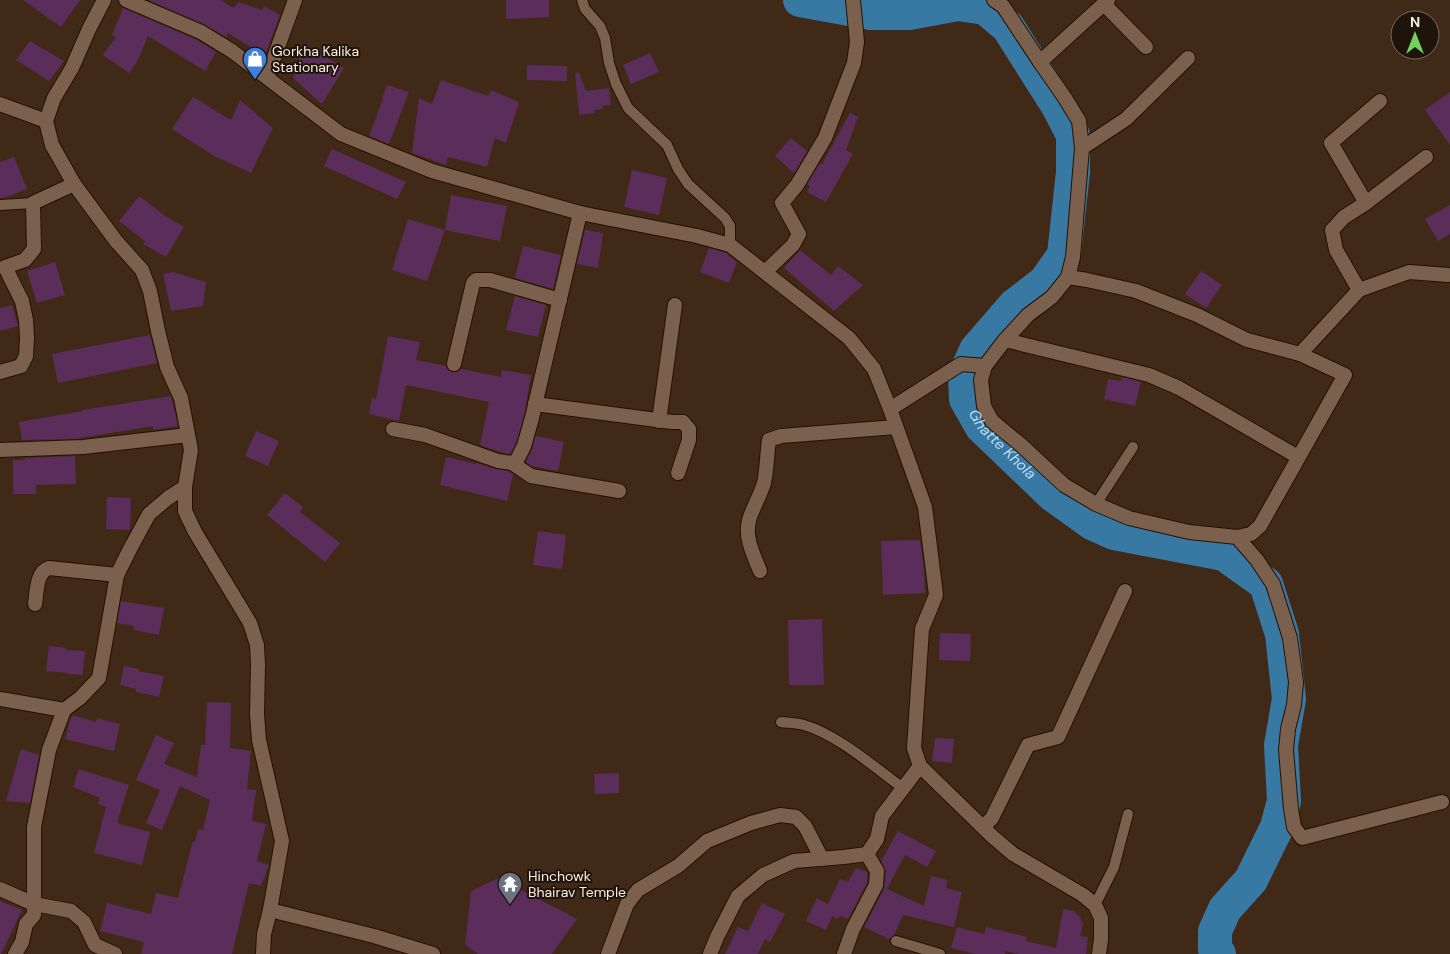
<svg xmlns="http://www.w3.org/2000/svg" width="1450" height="954" font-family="'DM Sans',sans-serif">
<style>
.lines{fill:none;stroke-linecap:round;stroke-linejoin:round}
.river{stroke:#3879a4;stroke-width:34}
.building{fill:#5b2d5b}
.service-casing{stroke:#261101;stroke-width:12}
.minor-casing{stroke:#261101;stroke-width:16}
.tertiary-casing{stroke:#261101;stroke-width:16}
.service{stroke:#7b614d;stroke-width:10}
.minor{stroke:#7b614d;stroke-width:14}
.tertiary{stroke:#7b614d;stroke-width:14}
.labels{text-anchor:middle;stroke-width:4;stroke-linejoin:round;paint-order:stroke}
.poi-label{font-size:14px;fill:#fdeee2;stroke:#1f140c;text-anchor:start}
.water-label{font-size:15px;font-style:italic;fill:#bcdef7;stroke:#1f140c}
</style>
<rect width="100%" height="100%" fill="#402916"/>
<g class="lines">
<path class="river" id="s1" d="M800,0L871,13H909L958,4L985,8L1008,27L1058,106L1073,135V172L1064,255L1045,282L1014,306L976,350L965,375L966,399L982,427L1053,495L1092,523L1114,533L1224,554L1266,584L1282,634L1289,699L1281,745L1284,801L1277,827L1251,880L1225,909L1215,931V949L1219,954"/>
</g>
<g class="building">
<path d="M23,0H80L61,27Z"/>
<path d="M148,0H220L234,8L238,2L262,10L264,6L280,15L265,56L228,33L226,37L204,24Z"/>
<path d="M506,0H549V17L506,19Z"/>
<path d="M123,8L197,40L216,52L205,71L148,36L137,62L129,73L103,55L116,37L112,35Z"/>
<path d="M30,41L64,61L49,81L16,60Z"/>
<path d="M303,44L344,68L322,104L293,78Z"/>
<path d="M650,53L659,72L631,84L623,65Z"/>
<path d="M527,65L567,66V81L527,80Z"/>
<path d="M579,72L586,91L609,88L611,105L602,106L603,109L594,110L595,113L579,115L575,73Z"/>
<path d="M441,80L488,96L491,90L519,102L506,143L495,138L487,167L448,157L446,165L412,153L419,98L432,104Z"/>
<path d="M387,85L409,92L389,144L369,136L383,99L382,98Z"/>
<path d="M1450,92V145L1425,110Z"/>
<path d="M193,97L231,120L240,100L273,128L251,173L214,156L172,129Z"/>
<path d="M850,113L858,117L846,150L853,154L826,202L807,192L810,186L807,184L820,163L822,164Z"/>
<path d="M791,138L807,151L794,173L775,156Z"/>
<path d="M332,149L406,182L397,199L324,166Z"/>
<path d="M14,157L27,189L4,198H0V162Z"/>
<path d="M632,170L667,178L659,215L624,207Z"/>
<path d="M451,195L507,206L500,241L445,230Z"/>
<path d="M139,196L164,215L184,227L166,257L143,244L145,241L119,221Z"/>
<path d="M1450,205V234L1438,241L1425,219Z"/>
<path d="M408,219L445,230L427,281L392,270Z"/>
<path d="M585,230L603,233L598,268L577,264Z"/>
<path d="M523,246L561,255L553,289L515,278Z"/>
<path d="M709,248L726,253L737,262L729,283L700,272Z"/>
<path d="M800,250L831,275L838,266L863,285L834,311L784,268Z"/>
<path d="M55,262L65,295L37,303L27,271Z"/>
<path d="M1201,271L1222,285L1206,308L1185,294Z"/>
<path d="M174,272L206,282L203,306L171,311L163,274Z"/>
<path d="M515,296L546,305L538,337L506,330Z"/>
<path d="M12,305L18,326L0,331V308Z"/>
<path d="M150,335L157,363L58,383L52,354Z"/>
<path d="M388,336L420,342L416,360L446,366L448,370L452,372H457L461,369L501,377L502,370L531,375L524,416L516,443L510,454L500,452L480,445L489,402L406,385L399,421L369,414L372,398L376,399Z"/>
<path d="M1122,377L1141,382L1135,406L1104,399L1108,379L1121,381Z"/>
<path d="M171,396L178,426L153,430V426L75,439L22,440L19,422L83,411V410Z"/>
<path d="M256,431L279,441L268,466L245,456Z"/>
<path d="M536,436L564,442L558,471L532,466L526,462L532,449Z"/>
<path d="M75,456L76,484L36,485V494H13V460H25V458Z"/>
<path d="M446,457L476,464L477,463L495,469L509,471L513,474L507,501L440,485Z"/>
<path d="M285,493L303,507L300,512L340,543L325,562L267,515Z"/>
<path d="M107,497L131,498L130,530L106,529Z"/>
<path d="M538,531L566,535L562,569L533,565Z"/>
<path d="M920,540L924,570L925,593L883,595L881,541Z"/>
<path d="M121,601L164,608L159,635L134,630V626L117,623Z"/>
<path d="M822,619L824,685H789L788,620Z"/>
<path d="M940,633L971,634L970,661L939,660Z"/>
<path d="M49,646L66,648V650L85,651L83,675L68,674V673L46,671Z"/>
<path d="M124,666L139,669L138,671L164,676L159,697L136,692V689L120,685Z"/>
<path d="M207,702L231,703L230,748L251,751L247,789L256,790L252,821L266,824L257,861L269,865L261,886L249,883L232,954H141L144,942L100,931L107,903L151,914L156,893L178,898L193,841L195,842L198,829L203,830L210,800L180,786L162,830L146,823L160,790L136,780L156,735L174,743L164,764L197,777L201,745H205Z"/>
<path d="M72,715L96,722L97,718L120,724L114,751L65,739Z"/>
<path d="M935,738L954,739L952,763L932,761Z"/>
<path d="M21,749L39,755L30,803L6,801Z"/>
<path d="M79,769L129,785L117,823L150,832L142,865L94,853L106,807L98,804L100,798L73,787Z"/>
<path d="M619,773V793L595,794L594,774Z"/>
<path d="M898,831L936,851L927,867L905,855L887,889L924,906L931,876L948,880L946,888L962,892L954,927L903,915L894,935L889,939L864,927L884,889L886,871L881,861Z"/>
<path d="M856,868L867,872V883L848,919L840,916L838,919L832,916L826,930L806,921L817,898L828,904L840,879L848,882Z"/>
<path d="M498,878L577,919L552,954H478L465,945L471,891Z"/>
<path d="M0,901L22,910L1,954H0Z"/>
<path d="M762,903L785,914L770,942L765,939L758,954H725L738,927L748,931Z"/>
<path d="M1063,909L1074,911L1080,917L1083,924L1080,936L1088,937L1086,954H1019L1005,951V954H975L951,948L957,927L984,934L986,927L1027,937L1026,941L1056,948Z"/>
</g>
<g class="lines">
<defs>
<g id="service">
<path d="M582,0L585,9L600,26L605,38L609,63L616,84L628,108L667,145L678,169L688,184L725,218L730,226V245"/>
<path d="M0,205L33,203"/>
<path d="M1096,504L1133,447"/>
<path d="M781,722C788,723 797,723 804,725C838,735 874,767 903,788"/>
<path d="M1095,905L1114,867L1128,814"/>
<path d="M896,941L940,954"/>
</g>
<g id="minor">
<path d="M126,0L201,32L232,51L341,134L432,171L580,213L697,236L730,245L849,338L874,369L890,409L925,507L936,595L922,629L914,748L920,766L993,837L1013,854L1083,895L1095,905L1101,918V939L1099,954"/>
<path d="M994,0L1003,6L1040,62L1065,98L1079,121L1082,148L1073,257L1068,277L1052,297L1028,315L1005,340L985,366L981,380L984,406L992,421L1021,445L1064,485L1096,504L1129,518L1189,532L1237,537L1251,534L1260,526L1345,375L1300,354L1247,340L1197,315L1136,291L1087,280L1068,277"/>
<path d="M1104,4L1146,47"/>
<path d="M1040,62L1108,0"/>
<path d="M267,77L295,0"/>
<path d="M0,104L46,121"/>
<path d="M1082,148L1126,119L1188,58"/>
<path d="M1366,203L1331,143L1380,101"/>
<path d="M765,272L793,245L799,234L782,203L797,185L825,138L854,63L857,42L853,0"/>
<path d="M1359,290L1409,272L1448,275"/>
<path d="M1005,340L1149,375L1179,388L1298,457"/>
<path d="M1300,354L1359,290L1336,250L1332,230L1344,217L1366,203L1426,157"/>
<path d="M454,364L473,283L476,280H490L560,300"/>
<path d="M0,372L21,366L26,356L27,338L26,320L22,301L5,267L25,260L34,249L33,203L74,184"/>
<path d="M535,404L672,422H683L689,429V440L678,473"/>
<path d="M890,409L961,364L985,366"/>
<path d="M659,421L675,305"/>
<path d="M393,429L425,435L498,461L512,463L517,460L524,446L532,418L580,213"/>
<path d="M0,450L83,447L188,435"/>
<path d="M512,463L531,476L619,491"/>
<path d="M1237,537L1257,560L1273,584L1290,638L1296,682L1294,705L1288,729L1286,750L1291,809L1294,827L1302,838L1442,802"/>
<path d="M760,571C752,551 742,533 752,512C756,502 761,493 764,483C767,469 767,454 769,440L781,436L896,427"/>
<path d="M35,604C37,592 36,572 49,568L117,575"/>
<path d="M0,699L64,710L80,698L99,678L117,575L130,549L149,514L168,498L185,487"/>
<path d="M64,710L49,750L34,827V904L71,911L84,922L95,945L115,954"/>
<path d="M983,827L992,818L1028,745L1058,737L1125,591"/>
<path d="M0,889L34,904V915L26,924L22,942L15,954"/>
<path d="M270,910L374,936L433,954"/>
<path d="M608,954L627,904L638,890L678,866L707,841L751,823L780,815L796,817L805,826L822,859"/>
<path d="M710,954L717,937L738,896L763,875L794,861L844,857L867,854L877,839L882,816L920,766"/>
<path d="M844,954L853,929L876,885L877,871L867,854"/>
</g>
<path id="tertiary" d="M104,0L89,29L72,68L54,98L46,121L52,145L74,184L116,241L142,270L150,291L158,331L167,367L181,398L191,450L185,487V511L195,532L250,623L257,645L258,665L257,714L259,740L282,841L270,910L264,934L263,954"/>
</defs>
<use href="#service" class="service-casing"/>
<use href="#minor" class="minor-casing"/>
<use href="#tertiary" class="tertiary-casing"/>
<use href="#service" class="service"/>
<use href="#minor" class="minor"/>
<use href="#tertiary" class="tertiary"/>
</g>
<defs>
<symbol id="shop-pin" viewBox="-11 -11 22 30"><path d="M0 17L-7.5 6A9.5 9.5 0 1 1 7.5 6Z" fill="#3f7fe0" stroke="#1f140c"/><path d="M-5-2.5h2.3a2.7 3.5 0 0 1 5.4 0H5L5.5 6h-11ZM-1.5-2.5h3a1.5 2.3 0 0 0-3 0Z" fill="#fff"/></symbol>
<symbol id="temple-pin" viewBox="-11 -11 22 30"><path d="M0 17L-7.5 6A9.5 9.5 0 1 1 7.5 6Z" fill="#6b7280" stroke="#1f140c"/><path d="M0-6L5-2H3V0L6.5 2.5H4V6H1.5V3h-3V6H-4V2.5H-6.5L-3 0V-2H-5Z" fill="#fff"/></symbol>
</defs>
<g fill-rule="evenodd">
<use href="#shop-pin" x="241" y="45" width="28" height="38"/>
<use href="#temple-pin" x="496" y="870" width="28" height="38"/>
</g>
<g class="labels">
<g class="poi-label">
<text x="272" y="56">Gorkha Kalika<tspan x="272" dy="16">Stationary</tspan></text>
<text x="528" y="881">Hinchowk<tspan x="528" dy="16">Bhairav Temple</tspan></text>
</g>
<g class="water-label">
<text dy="5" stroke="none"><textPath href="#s1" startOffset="704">Ghatte Khola</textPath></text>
</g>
</g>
<g transform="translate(1415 35)"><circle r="24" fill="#1f140c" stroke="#786b62"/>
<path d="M0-4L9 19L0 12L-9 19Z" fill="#74d25c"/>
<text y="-8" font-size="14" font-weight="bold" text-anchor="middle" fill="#fdeee2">N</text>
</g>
</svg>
